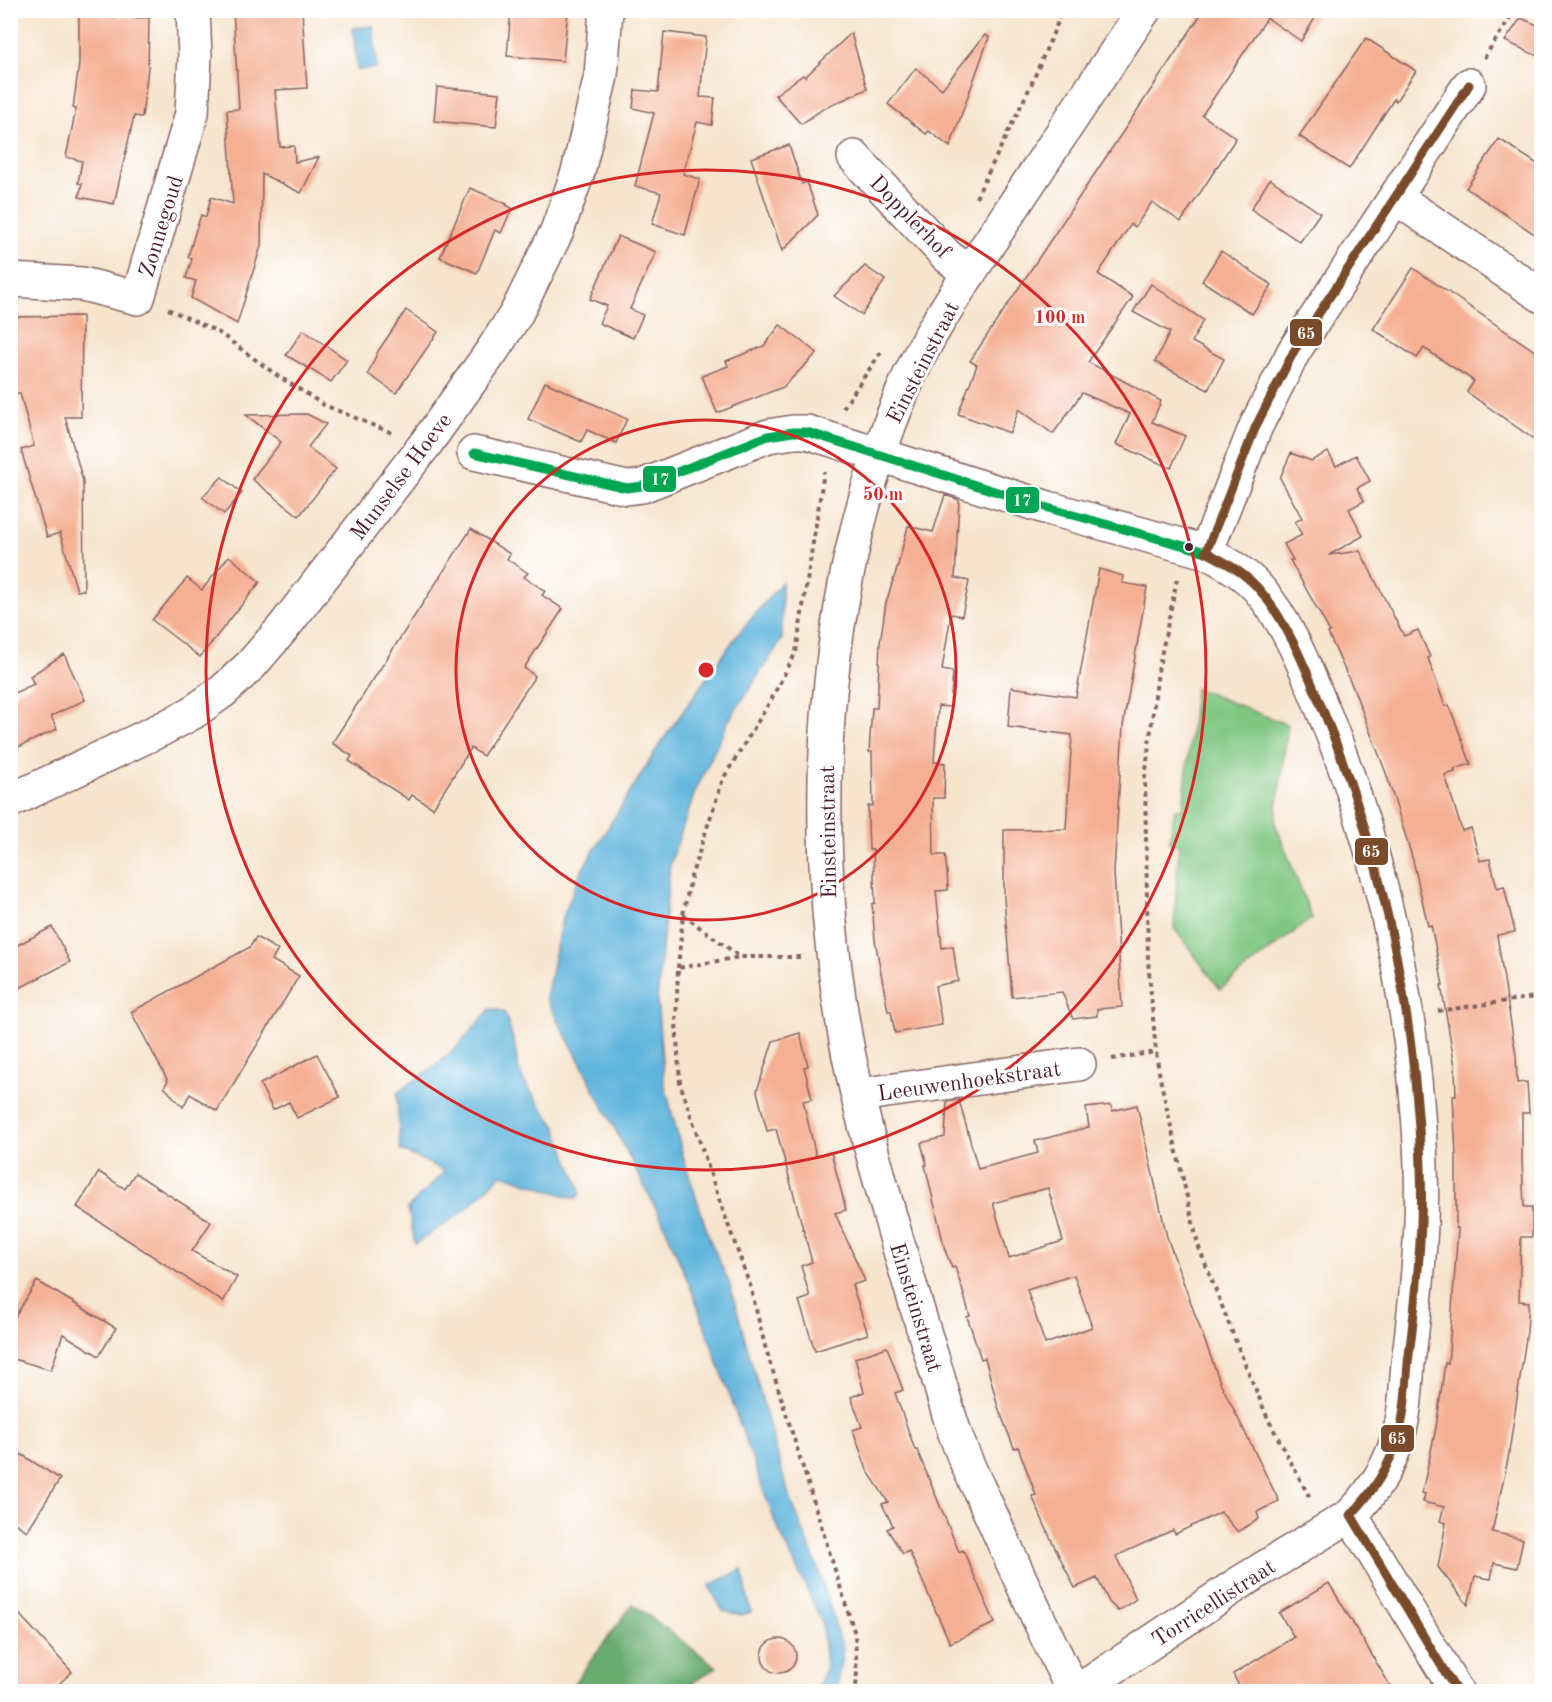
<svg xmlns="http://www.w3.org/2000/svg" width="1552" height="1702" font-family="'Old Standard TT',serif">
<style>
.green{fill:#80c782;stroke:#657356;stroke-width:1.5}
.forest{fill:#68ac70;stroke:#59664e;stroke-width:1.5}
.water{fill:#61b5dd;stroke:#566a84;stroke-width:1.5}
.building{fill:#f5b094;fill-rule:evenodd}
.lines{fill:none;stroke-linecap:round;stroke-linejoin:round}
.minor-casing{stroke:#866464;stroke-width:36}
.path{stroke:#866464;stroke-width:4;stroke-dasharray:4.5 4.5;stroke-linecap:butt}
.minor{stroke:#fff;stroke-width:33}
.bus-1-casing{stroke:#fff;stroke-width:14}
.bus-2-casing{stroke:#fff;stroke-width:14}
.bus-1{stroke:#00a651;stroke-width:9}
.bus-2{stroke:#7a4b2a;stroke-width:9}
.ring{fill:none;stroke:#d62828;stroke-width:3}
.bus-dot{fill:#4a1f2b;stroke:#fff;stroke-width:2}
.labels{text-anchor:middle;stroke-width:6;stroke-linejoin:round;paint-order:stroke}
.street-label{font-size:22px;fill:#4a1f2b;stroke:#fff}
.centre{fill:#d62828;stroke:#fff;stroke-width:3}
.ring-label{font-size:18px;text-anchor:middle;font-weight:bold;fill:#d62828;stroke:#fff;stroke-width:6;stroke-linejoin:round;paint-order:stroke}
.line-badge{stroke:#fff;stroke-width:2}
.badge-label{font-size:16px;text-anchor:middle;font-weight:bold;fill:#fff}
</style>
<rect width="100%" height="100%" fill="#fff"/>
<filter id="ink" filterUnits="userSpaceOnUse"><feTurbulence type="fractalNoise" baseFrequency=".0167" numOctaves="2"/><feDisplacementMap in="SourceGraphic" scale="12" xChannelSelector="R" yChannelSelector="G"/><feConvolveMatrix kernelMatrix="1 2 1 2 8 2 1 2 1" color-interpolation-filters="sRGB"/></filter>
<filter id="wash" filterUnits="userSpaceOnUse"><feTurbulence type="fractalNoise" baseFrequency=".008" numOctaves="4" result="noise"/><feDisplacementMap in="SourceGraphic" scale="24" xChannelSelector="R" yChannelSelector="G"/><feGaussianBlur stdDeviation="1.35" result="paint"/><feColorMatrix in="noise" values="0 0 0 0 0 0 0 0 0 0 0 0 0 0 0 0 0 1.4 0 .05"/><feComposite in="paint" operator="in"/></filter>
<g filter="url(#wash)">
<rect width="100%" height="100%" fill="#f6e4cd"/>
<path class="green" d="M1195,688L1288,725L1275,823L1312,918L1220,989L1174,928L1179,844L1169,843L1175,809H1183Z"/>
<path class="forest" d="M633,1604L717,1667L680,1691H568Z"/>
<g class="water">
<path d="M373,26L377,68L357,70L353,28Z"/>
<path d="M782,582V639L729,720L695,792L670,864L657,1000L664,1082L684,1160L710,1240L729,1282L788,1492L819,1571L843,1649L836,1691H817L826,1668L822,1622L775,1522L692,1291L663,1222L576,1054L546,999L561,923L580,873L660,744L735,638Z"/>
<path d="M490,1009H496L505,1013L514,1042L518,1067L524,1082L556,1127L580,1189V1194L576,1198H572L502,1174L464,1211L415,1244L408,1208L445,1171L400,1150L397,1093L437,1064L460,1044Z"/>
<path d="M742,1569L751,1612L742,1615L723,1611L709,1586Z"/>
</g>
<g id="blocks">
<g class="building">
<path d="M79,10H114V17L149,18L148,68L142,117L134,116L114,204L79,197L82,184L78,183L82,161L66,157L76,109L73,108L79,64Z"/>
<path d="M233,10H302L307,88L275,90L280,147L294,146L295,162L319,157L301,193L262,174L261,246L237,324L191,298L196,281L186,278L192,259L188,257L194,236L201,215L206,217L211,197L233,204L227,110L239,109Z"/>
<path d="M511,10H568L563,61L507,56Z"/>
<path d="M1204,10H1320L1301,41L1267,18L1202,115L1236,138L1181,222L1152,202L1135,227L1131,224L1098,274L1133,297L1088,362L1161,401L1152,422L1185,436L1171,468L1116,444L1130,414L1082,393L1053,434L1019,409L1010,433L958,414L977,365L970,361Z"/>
<path d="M1521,18L1542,27V58L1505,41Z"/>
<path d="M664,32L706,37L700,97L715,98L712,125L697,122L683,174L700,179L685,235L652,224L661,193L635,186L654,113L633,108L635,90L658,92Z"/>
<path d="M851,33L867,89L823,109L801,124L775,95L803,75L805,77Z"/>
<path d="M985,35L989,37L950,147L929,131L926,134L888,104L916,68L942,89Z"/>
<path d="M1366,38L1416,71L1396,101L1394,99L1349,169L1299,136Z"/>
<path d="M437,87L500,93L496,127L434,121Z"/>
<path d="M1499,139L1542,167V239L1466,188Z"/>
<path d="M789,145L802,184L807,182L818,215L782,251L751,158Z"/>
<path d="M1270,179L1320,213L1300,242L1251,209Z"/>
<path d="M470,188L507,204L506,205L512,208L501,233L495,230L477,273L440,257Z"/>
<path d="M618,236L656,252L630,309L643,315L633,338L599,323L607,306L590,299Z"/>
<path d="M1221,251L1272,285L1252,314L1202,281Z"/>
<path d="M865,266L885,280L862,315L834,296Z"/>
<path d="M1413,268L1542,356V445L1467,392L1474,381L1424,348L1417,358L1373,329Z"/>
<path d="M1151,284L1203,320L1192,342L1224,359L1208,390L1155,362L1170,332L1133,312Z"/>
<path d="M406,310L438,332L396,393L368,374L378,351Z"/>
<path d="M82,316L81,417H65L83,481L84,590L77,591L60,533L47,537L21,450L34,446L20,393H10V317Z"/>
<path d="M780,325L817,353L783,387L717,413L702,376L728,366L726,361L764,346Z"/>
<path d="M303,330L347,360L331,382L286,355Z"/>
<path d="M545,382L627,419L616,443L587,430L581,442L528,419Z"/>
<path d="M307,414L326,424L308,447L336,469L299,516L252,479L281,442L246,415Z"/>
<path d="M1328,452L1336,466L1356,455L1370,481L1357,488L1364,501L1349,509L1363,536L1329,555L1360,551L1404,636L1418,630L1430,657L1428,658L1445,706L1449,705L1471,764L1454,769L1455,772L1445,775L1462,831L1471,828L1480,861L1490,859L1497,888L1504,886L1515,932L1497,935L1516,1056L1517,1083L1527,1082L1529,1113H1522V1160L1524,1207H1532V1237H1521L1519,1301L1529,1302L1527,1331L1508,1459L1492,1532L1523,1539L1517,1568L1494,1563L1491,1579L1475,1576L1468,1605L1438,1567L1446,1523L1440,1521L1444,1507L1423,1502L1425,1494L1422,1493L1436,1428L1445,1363L1448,1364L1458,1228H1456V1156L1453,1096H1456L1455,1066L1441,985H1443L1431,925L1428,926L1413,860L1386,773L1354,690L1328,633L1330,632L1290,560H1293L1284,544L1302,535L1295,522L1302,518L1280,478L1291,453L1311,461Z"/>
<path d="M222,477L242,493L224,514L202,497Z"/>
<path d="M945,495L959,500L955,578L969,581L962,616L951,614L942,670L953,672L950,707L938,706L934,762L945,763L944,798H933L934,855H945L947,872L948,890L936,891L942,948L953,946L958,981L935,986L942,1025L895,1033L891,1011H888L875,940L872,904L875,903L873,850H869L868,823V806H873L872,752H869L872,708H877L880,643L886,603L898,565L908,526L933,532Z"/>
<path d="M471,529L510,554L507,559L528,573L524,577L545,591L542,595L563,609L524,668L535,676L483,756L471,748L433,808L412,795L409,800L349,761L352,756L332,743Z"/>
<path d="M229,556L260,582L200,657L152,620L187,578L202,590Z"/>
<path d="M1099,569L1123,576L1122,583L1147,587L1123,726L1114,872L1122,1007L1097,1009V1016L1073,1019L1062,992L1012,997L1004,898V830L1066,829L1072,735L1008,727L1011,687L1076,697Z"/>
<path d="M64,654L85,700L51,716L57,729L10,751V695L34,684L30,676Z"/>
<path d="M52,927L70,962L10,993V949Z"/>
<path d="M256,937L278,950L272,960L299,976L217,1111L190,1094L183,1107L164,1087L168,1081L131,1012L250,947Z"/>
<path d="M800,1033L808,1066L804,1067L812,1099L803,1101L816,1156L831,1152L846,1210L835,1213L865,1281L852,1285L868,1334L815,1351L799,1301L810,1297L801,1266L812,1262L776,1129L767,1131L757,1091L773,1041Z"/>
<path d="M317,1054L340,1097L297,1118L289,1102L273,1110L260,1084Z"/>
<path d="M959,1100L978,1169L1038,1153L1035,1141L1089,1127L1086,1108L1111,1105L1112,1111L1137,1105L1167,1237L1193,1309L1220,1382L1279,1501L1257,1512L1259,1519L1238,1532L1221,1512L1175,1534L1173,1530L1116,1556L1136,1599L1118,1611L1109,1602L1097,1578L1075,1588L1050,1537L1032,1496L1036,1495L1018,1447L1014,1448L998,1407L985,1358L981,1359L972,1331L967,1317L970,1316L963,1292L955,1267L952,1268L945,1250L925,1165H927L921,1143L945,1137L947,1102ZM1048,1188L1063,1241L1009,1258L993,1203ZM1074,1275L1092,1327L1045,1344L1027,1290Z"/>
<path d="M99,1172L125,1189L135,1173L211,1222L192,1251L237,1277L223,1302L77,1207Z"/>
<path d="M37,1281L116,1328L99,1356L63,1334L51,1370L10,1358V1325Z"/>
<path d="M887,1347L903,1390L895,1393L915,1450H917L959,1552L963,1550L995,1623L950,1643L909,1551L903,1554L887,1529L893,1526L882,1504L888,1502L867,1470L853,1430L862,1427L851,1397L864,1392L855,1358Z"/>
<path d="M10,1447L60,1479L27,1531L10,1520Z"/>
<path d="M1329,1583L1394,1692H1242L1233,1674L1294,1637L1279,1613Z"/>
<path d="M10,1604L72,1672L50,1692H10Z"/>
<circle cx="779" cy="1656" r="17"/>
</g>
</g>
</g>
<g filter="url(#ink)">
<use href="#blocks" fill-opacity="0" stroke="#866464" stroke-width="1.5"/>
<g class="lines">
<defs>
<g id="minor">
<path d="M854,157L946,255L969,274"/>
<path d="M1396,198L1542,296"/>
<path d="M10,280L82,284L138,298L192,113L195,57L193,10"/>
<path d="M474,453L627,488L642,486L768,436L793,432H807L1048,508L1206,552"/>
<path d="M10,801L164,728L192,713L223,691L251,665L283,628L427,442L492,351L516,314L557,231L578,172L601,76L606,10"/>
<path d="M859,1095L1079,1064"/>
<path d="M1074,1692C1045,1635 1019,1577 993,1519C981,1492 966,1465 956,1436C948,1414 942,1390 935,1367C922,1324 908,1280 896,1237C877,1170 857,1103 845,1035C808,825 819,592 902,393C927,332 967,277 1003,222C1050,151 1096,81 1144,10"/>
<path d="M1077,1692L1241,1582L1351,1515"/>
<path d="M1457,1692L1351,1515C1372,1493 1388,1470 1397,1440C1405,1418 1406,1387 1408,1363C1414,1317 1419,1270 1421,1223C1423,1170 1419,1115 1413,1062C1399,945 1371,830 1327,720C1308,675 1290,624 1257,587C1243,572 1224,561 1206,552L1256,426L1294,351L1469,85"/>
</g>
</defs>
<use href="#minor" class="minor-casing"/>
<g class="path">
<path d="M1484,58L1515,10"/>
<path d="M976,198L1031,85L1063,10"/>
<path d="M168,309L218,332L275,374L324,405L392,433"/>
<path d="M843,408L881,352"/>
<path d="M1177,579L1158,671L1145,778L1148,960L1156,1052L1160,1078L1198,1245L1240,1352L1268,1419L1311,1500"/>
<path d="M683,915L739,956"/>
<path d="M800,957H740L678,968L676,1023L680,1083L721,1205L750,1285L765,1346L855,1634L857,1681L854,1692"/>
<path d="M678,968L683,915L691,877L723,779L771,700L796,652L824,472"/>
<path d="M1438,1011L1542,996"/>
<path d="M1112,1059L1156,1052"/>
</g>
<use href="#minor" class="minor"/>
<defs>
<path id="bus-1" d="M474,453L627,488L642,486L768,436L793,432H807L1048,508L1206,552"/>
<path id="bus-2" d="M1457,1692L1351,1515C1372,1493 1388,1470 1397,1440C1405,1418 1406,1387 1408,1363C1414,1317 1419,1270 1421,1223C1423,1170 1419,1115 1413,1062C1399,945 1371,830 1327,720C1308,675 1290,624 1257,587C1243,572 1224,561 1206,552L1256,426L1294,351L1469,85"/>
</defs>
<use href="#bus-1" class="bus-1-casing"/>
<use href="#bus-2" class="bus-2-casing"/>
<use href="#bus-1" class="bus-1"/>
<use href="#bus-2" class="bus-2"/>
</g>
</g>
<g class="ring">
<circle cx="706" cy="670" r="250"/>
<circle cx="706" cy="670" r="500"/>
</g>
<circle class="bus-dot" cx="1189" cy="547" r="5"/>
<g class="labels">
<g class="street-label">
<text transform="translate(911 216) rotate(46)" y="8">Dopplerhof</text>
<text transform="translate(160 226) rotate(-73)" y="8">Zonnegoud</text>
<text transform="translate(922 362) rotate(-63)" y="8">Einsteinstraat</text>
<text transform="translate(400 476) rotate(-53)" y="8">Munselse Hoeve</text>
<text transform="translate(827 832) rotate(-91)" y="8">Einsteinstraat</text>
<text transform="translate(969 1080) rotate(-8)" y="8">Leeuwenhoekstraat</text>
<text transform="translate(917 1307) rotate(73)" y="8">Einsteinstraat</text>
<text transform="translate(1213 1602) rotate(-33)" y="8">Torricellistraat</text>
</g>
</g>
<circle cx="706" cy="670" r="9" class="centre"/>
<g class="ring-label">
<text x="1060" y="323">100 m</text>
<text x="883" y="500">50 m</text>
</g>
<g class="line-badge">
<rect x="1289" y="318" width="34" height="29" rx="6" fill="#7a4b2a"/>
<rect x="642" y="465" width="35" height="28" rx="6" fill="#00a651"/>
<rect x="1005" y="486" width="35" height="28" rx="6" fill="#00a651"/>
<rect x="1354" y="837" width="35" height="29" rx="6" fill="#7a4b2a"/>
<rect x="1380" y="1424" width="35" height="29" rx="6" fill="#7a4b2a"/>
</g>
<g class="badge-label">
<text x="1306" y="339">65</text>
<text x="660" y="485">17</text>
<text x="1022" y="506">17</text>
<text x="1371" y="857">65</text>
<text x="1397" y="1444">65</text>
</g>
<rect width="1552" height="1702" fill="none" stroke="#fff" stroke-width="36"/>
</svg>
